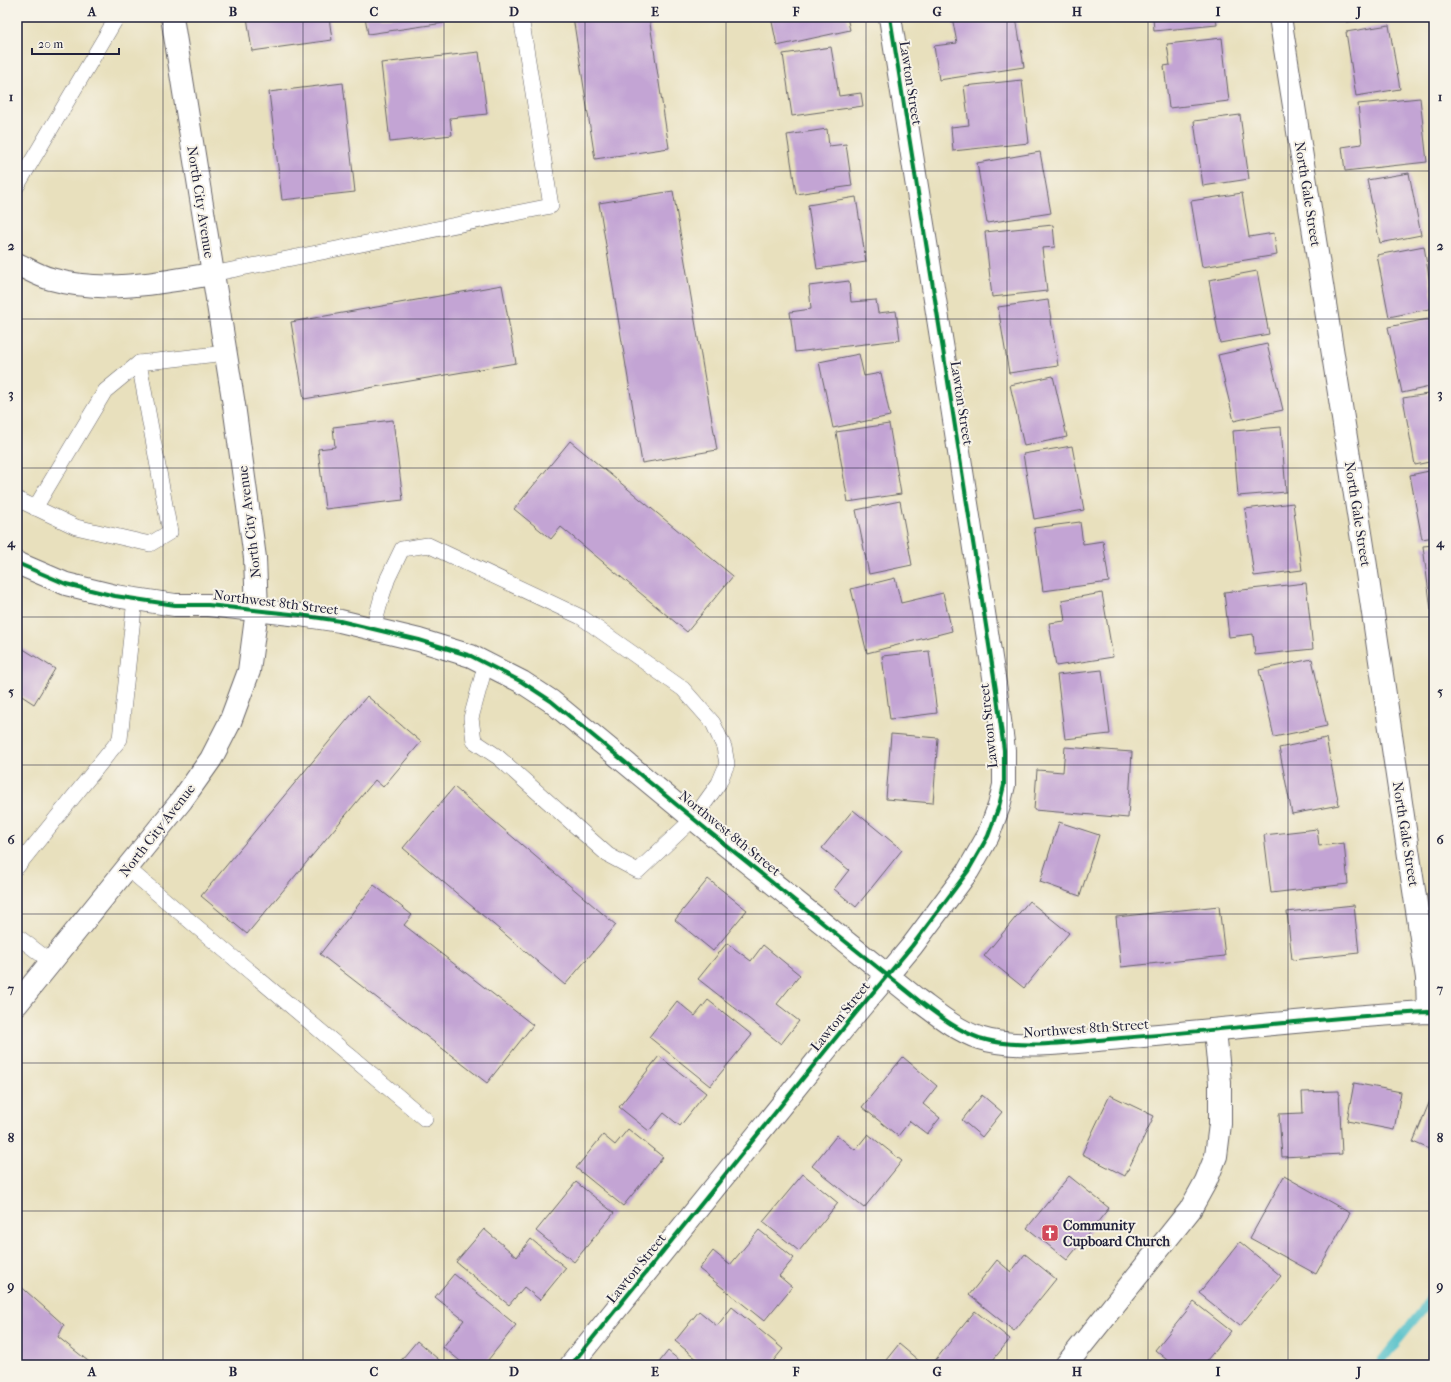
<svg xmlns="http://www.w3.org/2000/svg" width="1451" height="1382" font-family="'IM FELL French Canon',serif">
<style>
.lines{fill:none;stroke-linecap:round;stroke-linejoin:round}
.stream{stroke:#52c0c9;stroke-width:9}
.building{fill:#c3a4d4}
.lane-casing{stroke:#676468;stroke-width:16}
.street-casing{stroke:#676468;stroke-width:24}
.secondary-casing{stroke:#676468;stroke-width:24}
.lane{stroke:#fff;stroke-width:15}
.street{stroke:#fff;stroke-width:22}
.secondary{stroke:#fff;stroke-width:22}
.cycleway-casing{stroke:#f7f3e8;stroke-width:6}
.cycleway{stroke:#00873e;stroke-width:4}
.grid{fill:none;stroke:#22223b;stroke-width:1;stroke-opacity:0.55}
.labels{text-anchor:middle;stroke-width:4;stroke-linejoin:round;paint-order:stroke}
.street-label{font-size:14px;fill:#22223b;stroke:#f7f3e8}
.poi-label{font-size:14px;font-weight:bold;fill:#22223b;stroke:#f7f3e8;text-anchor:start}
.neatline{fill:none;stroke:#22223b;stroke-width:1.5}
.grid-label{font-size:13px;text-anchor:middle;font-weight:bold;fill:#22223b}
</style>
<rect width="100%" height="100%" fill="#f7f3e8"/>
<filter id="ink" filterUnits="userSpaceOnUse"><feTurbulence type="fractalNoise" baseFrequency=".025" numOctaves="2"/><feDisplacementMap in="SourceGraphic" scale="8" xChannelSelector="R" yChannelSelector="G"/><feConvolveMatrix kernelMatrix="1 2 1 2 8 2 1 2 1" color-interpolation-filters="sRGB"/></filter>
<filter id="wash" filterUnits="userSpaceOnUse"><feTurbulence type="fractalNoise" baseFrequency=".012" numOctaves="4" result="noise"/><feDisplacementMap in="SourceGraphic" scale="16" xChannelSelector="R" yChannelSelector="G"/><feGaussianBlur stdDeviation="0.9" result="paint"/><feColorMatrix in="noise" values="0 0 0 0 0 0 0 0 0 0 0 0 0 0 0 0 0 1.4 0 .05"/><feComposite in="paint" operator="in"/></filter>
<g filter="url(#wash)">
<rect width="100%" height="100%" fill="#e8e0bd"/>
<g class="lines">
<path class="stream" d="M1378,1365L1422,1311L1434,1291"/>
</g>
<g id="blocks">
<g class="building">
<path d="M247,17H329L332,40L252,51Z"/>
<path d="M365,17H443L444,23L368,34Z"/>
<path d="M573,17H649L669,148L595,159Z"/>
<path d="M771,17H847L850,30L777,46Z"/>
<path d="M952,17H1016L1024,67L939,80L934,46L957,43Z"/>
<path d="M1153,17H1216L1217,25L1154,31Z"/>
<path d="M1346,17H1378V18L1347,22Z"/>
<path d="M1389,25L1400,89L1356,96L1346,32Z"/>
<path d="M1222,38L1229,101L1169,108L1164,66L1170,65L1167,44Z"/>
<path d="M831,47L839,96L861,93L863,106L792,116L783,54Z"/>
<path d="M479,52L487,114L450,118L452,135L390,142L381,63Z"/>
<path d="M1022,80L1029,143L953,151L951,127L969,125L964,86Z"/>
<path d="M343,83L355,192L282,200L269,92Z"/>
<path d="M1420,98L1427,162L1345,171L1342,147L1362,144L1358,104Z"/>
<path d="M1240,115L1249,179L1203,186L1194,121Z"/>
<path d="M827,129L829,146L846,144L852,186L796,194L787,135Z"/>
<path d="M1040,152L1051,213L987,223L977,163Z"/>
<path d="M1409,173L1421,235L1380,243L1367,180Z"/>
<path d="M673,191L717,450L642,463L599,203Z"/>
<path d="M1242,193L1249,237L1274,233L1277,255L1202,267L1191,201Z"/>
<path d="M856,197L866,262L817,269L808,205Z"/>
<path d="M1053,225L1055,247L1042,248L1047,291L992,297L985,232Z"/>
<path d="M1424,246L1434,308L1389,317L1377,255Z"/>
<path d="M1257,271L1269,334L1220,343L1209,280Z"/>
<path d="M849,281L851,302L876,300L878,313L896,311L900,340L795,352L790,312L811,309L809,286Z"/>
<path d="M502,285L516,363L304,399L291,322Z"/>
<path d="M1048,300L1058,366L1009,373L998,307Z"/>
<path d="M1433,318L1434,386L1402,393L1388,327Z"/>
<path d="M1267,344L1283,410L1234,421L1218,355Z"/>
<path d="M859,354L864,376L881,373L890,416L833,428L819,362Z"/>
<path d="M1053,376L1067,437L1024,446L1010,385Z"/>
<path d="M1434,393V461L1415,465L1403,398Z"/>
<path d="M393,420L403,500L325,509L318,449L335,447L333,427Z"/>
<path d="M889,424L901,494L848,502L836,432Z"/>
<path d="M1281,427L1286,492L1238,496L1233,431Z"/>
<path d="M570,441L733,576L687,632L561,527L551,539L514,509Z"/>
<path d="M1072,446L1084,510L1034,519L1023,454Z"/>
<path d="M1434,470V537L1422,539L1410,475Z"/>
<path d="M900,501L912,565L869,574L856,510Z"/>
<path d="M1293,503L1302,570L1254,576L1245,509Z"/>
<path d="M1080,522L1083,544L1103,541L1109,582L1043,591L1034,528Z"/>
<path d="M1434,545V609L1431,610L1423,546Z"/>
<path d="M895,578L901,603L943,593L952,631L867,653L851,589Z"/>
<path d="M1306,583L1313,649L1255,655L1253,634L1229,637L1224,592Z"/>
<path d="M1102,593L1113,657L1056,666L1049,623L1065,621L1062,600Z"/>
<path d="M17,645L55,669L34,704L17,693Z"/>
<path d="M929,651L937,713L890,719L882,656Z"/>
<path d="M1312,659L1327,726L1274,737L1259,670Z"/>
<path d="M1102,670L1110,734L1065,739L1057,675Z"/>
<path d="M367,696L421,742L383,787L375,780L247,934L201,896Z"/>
<path d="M891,734L938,738L933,803L886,799Z"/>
<path d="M1326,738L1339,805L1292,814L1279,748Z"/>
<path d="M1065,747L1132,752L1128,818L1034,810L1037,770L1063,772Z"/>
<path d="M454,787L616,925L565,985L403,848Z"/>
<path d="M853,810L902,850L856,907L834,889L849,870L822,848Z"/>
<path d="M1059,822L1099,835L1080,896L1040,882Z"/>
<path d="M1317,829L1319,846L1344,843L1348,884L1271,893L1264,835Z"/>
<path d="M708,879L747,910L713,951L675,920Z"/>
<path d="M374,885L412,915L404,925L533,1025L487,1083L320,954Z"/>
<path d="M1029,901L1069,933L1024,988L984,956Z"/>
<path d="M1354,905L1359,953L1292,960L1287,912Z"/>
<path d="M1219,906L1225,956L1121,967L1116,917Z"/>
<path d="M727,943L751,961L763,945L800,975L777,1004L799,1021L781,1044L698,979Z"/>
<path d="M708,1000L752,1035L710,1086L649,1037L677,1001L695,1016Z"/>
<path d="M659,1056L706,1093L680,1126L664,1113L649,1131L619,1107Z"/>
<path d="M903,1057L937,1086L923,1104L940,1118L927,1134L910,1121L898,1136L862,1107Z"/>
<path d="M1354,1083L1401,1092L1394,1130L1347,1121Z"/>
<path d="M1339,1091L1342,1154L1282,1157L1279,1114L1303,1113L1302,1092Z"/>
<path d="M1434,1091V1151L1413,1142Z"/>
<path d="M982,1095L1002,1112L982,1137L962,1120Z"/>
<path d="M1110,1095L1154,1116L1125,1176L1082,1154Z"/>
<path d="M628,1129L663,1157L623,1206L576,1168L603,1135L615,1145Z"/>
<path d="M868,1134L902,1161L864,1208L812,1166L837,1135L855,1150Z"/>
<path d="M803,1174L838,1203L799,1251L763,1222Z"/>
<path d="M1069,1176L1109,1208L1067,1260L1027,1228Z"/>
<path d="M1284,1176L1350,1213L1316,1274L1250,1238Z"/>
<path d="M576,1182L614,1213L574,1262L536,1231Z"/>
<path d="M484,1229L517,1257L531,1239L566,1268L540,1300L524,1287L509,1305L456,1262Z"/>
<path d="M759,1230L794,1258L779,1276L792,1287L764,1321L699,1269L713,1251L730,1265Z"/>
<path d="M1240,1242L1281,1276L1240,1326L1199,1293Z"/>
<path d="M1025,1254L1056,1279L1014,1331L969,1295L997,1260L1011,1272Z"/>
<path d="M454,1274L516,1325L484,1365H465L443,1347L464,1320L435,1297Z"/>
<path d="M17,1283L64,1325L58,1337L93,1365H17Z"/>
<path d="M1194,1302L1231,1331L1203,1365H1173L1155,1350Z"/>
<path d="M732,1307L783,1349L770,1365H704L675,1341L699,1311L717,1326Z"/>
<path d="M975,1311L1010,1339L989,1365H936L933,1363Z"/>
<path d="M417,1341L445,1365H397Z"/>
<path d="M899,1344L924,1365H882Z"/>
<path d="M668,1351L685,1365H657Z"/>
</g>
</g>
</g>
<g filter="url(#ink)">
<use href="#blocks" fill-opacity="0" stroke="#676468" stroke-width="1"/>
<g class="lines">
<defs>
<g id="lane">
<path d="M17,186L117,17"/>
<path d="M212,274L551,206L521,17"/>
<path d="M17,499L76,527L150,544L170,532L139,363L226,353"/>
<path d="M35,508L105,391L139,363"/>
<path d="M373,629L382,596L388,578L402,549L428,545L581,617L683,689L713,723L724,747L727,764L719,783L694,818L638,871L608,855L498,757L474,741L471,718L486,663"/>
<path d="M17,867L120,739L135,599"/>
<path d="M127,868L425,1119"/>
<path d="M17,936L51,962"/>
</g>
<g id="street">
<path d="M1280,17L1363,546L1427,978L1428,1012"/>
<path d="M17,264C28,269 39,276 51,279C104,294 159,283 212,274"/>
<path d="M17,563L66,584L115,596L175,605H208L300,615L340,621L419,640L471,656L522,682L551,701L712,834L918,1000C937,1014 956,1030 979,1038C1020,1051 1078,1041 1121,1038C1223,1030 1325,1017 1428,1012L1434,1013"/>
<path d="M571,1365L855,1014L912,946L968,871L988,836L999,806L1004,785V750L996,690L947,375L890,17"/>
<path d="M1066,1365L1190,1210L1206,1181L1216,1156L1220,1124V1083L1215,1030"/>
</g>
<path id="secondary" d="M17,1004L182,800L211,759L230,722L249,671L257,610L255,558L234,405L172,17"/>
</defs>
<use href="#lane" class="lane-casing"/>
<use href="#street" class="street-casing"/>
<use href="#secondary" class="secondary-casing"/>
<use href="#lane" class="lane"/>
<use href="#street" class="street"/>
<use href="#secondary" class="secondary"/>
<defs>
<g id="cycleway">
<path d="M17,563L66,584L115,596L175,605H208L300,615L340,621L419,640L471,656L522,682L551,701L712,834L918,1000C937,1014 956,1030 979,1038C1020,1051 1078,1041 1121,1038C1223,1030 1325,1017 1428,1012L1434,1013"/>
<path d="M571,1365L855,1014L912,946L968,871L988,836L999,806L1004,785V750L996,690L947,375L890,17"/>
</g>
</defs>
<use href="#cycleway" class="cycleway-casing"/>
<use href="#cycleway" class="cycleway"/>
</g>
</g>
<path class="grid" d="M163,17V1365M303,17V1365M444,17V1365M585,17V1365M726,17V1365M866,17V1365M1007,17V1365M1148,17V1365M1288,17V1365M17,171H1434M17,319H1434M17,468H1434M17,617H1434M17,765H1434M17,914H1434M17,1063H1434M17,1211H1434"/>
<defs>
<symbol id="church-square" viewBox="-11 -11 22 22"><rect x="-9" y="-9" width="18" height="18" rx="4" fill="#d1495b" stroke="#f7f3e8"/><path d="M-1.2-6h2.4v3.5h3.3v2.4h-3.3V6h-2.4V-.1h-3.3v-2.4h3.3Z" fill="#fff"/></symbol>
</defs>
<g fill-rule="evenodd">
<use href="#church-square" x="1040" y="1223" width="20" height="20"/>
</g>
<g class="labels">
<g class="street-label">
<text transform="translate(911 83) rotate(81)" y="5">Lawton Street</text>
<text transform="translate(1308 194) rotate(81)" y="5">North Gale Street</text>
<text transform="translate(201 202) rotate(81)" y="5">North City Avenue</text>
<text transform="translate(962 403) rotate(81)" y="5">Lawton Street</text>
<text transform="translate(1358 514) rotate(81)" y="5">North Gale Street</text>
<text transform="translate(249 522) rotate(-97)" y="5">North City Avenue</text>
<text transform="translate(276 602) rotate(7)" y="5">Northwest 8th Street</text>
<text transform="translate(988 726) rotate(-96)" y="5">Lawton Street</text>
<text transform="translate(157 830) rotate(-52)" y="5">North City Avenue</text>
<text transform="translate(730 833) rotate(39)" y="5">Northwest 8th Street</text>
<text transform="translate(1406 834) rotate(81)" y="5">North Gale Street</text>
<text transform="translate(840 1016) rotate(-51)" y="5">Lawton Street</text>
<text transform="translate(1086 1028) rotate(-4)" y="5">Northwest 8th Street</text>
<text transform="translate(636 1268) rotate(-51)" y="5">Lawton Street</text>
</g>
<g class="poi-label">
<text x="1063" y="1230">Community<tspan x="1063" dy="16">Cupboard Church</tspan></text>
</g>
</g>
<rect width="1451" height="1382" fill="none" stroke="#f7f3e8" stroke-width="44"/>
<path d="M32 48v6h87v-6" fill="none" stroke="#22223b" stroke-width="2"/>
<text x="38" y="48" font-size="12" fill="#22223b" stroke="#f7f3e8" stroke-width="3" paint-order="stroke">20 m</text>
<rect x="22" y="22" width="1407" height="1338" class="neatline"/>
<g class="grid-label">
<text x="92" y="16">A</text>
<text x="233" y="16">B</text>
<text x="374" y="16">C</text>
<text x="514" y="16">D</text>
<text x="655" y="16">E</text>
<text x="796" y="16">F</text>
<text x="937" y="16">G</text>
<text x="1077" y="16">H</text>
<text x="1218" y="16">I</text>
<text x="1359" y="16">J</text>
<text x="11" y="101">1</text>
<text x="1440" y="101">1</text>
<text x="11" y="250">2</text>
<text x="1440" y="250">2</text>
<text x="11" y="398">3</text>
<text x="1440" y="398">3</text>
<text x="11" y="547">4</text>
<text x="1440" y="547">4</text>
<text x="11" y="696">5</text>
<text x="1440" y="696">5</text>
<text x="11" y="844">6</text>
<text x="1440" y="844">6</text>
<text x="11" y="993">7</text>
<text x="1440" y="993">7</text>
<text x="11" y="1142">8</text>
<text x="1440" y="1142">8</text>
<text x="11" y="1290">9</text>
<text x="1440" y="1290">9</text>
<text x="92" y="1376">A</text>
<text x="233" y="1376">B</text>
<text x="374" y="1376">C</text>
<text x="514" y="1376">D</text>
<text x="655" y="1376">E</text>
<text x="796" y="1376">F</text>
<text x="937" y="1376">G</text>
<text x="1077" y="1376">H</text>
<text x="1218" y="1376">I</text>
<text x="1359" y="1376">J</text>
</g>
</svg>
